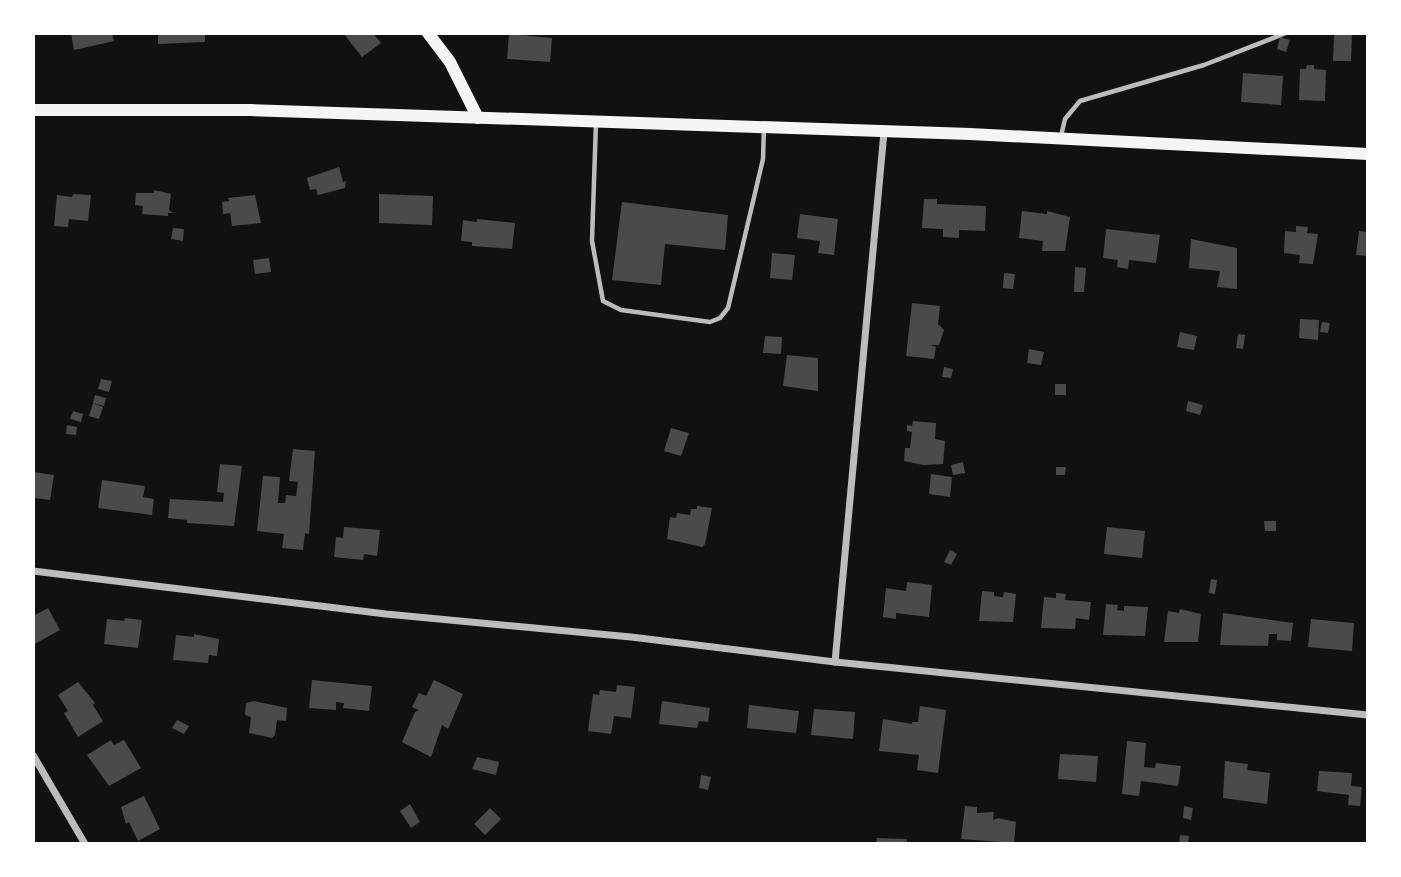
<svg xmlns="http://www.w3.org/2000/svg" width="1401" height="877" font-family="'Space Grotesk',sans-serif">
<style>
.building{fill:#4a4a4a}
.lines{fill:none;stroke-linecap:round;stroke-linejoin:round}
.service{stroke:#bcbcbc;stroke-width:4.5}
.minor{stroke:#bcbcbc;stroke-width:7}
.secondary{stroke:#f5f5f5;stroke-width:12}
</style>
<rect width="100%" height="100%" fill="#111"/>
<g class="building">
<path d="M71,33H112L114,41L74,50Z"/>
<path d="M158,33H205V42L158,44Z"/>
<path d="M343,33H373L381,43L362,57Z"/>
<path d="M1334,33H1352L1351,61H1333Z"/>
<path d="M509,34L552,38L550,62L507,59Z"/>
<path d="M1280,37L1290,40L1286,52L1277,49Z"/>
<path d="M1307,65H1314V69L1326,70L1325,101L1299,100L1300,69H1306Z"/>
<path d="M1243,73L1283,76L1281,105L1241,102Z"/>
<path d="M339,167L343,182L346,181L345,188L318,195L316,189L310,190L307,178Z"/>
<path d="M154,190L171,194L169,210L173,213H168V216L142,214L143,206L135,205L136,193H154Z"/>
<path d="M73,194L91,195L88,221L69,219L68,227L54,226L57,195L72,197Z"/>
<path d="M379,194L433,196L432,225L379,223Z"/>
<path d="M255,195L261,223L232,226L230,213L223,214L222,202L229,201L228,198Z"/>
<path d="M924,199H937V204L986,206L985,231L959,230V238L943,237V229L922,228Z"/>
<path d="M622,202L728,215L725,250L665,244L661,285L612,280Z"/>
<path d="M1022,211L1047,214V211L1070,217L1065,251H1042L1043,241L1019,238Z"/>
<path d="M800,214L838,219L834,255L818,253L820,241L797,238Z"/>
<path d="M477,219L515,223L512,249L472,246V242L461,241L463,220L477,222Z"/>
<path d="M1296,226L1308,227L1307,233L1318,234L1313,264L1299,263L1300,255L1284,253L1285,231L1296,232Z"/>
<path d="M173,228L184,229L183,241L171,239Z"/>
<path d="M1106,229L1160,235L1156,263L1129,260L1128,269L1117,267L1118,260L1103,258Z"/>
<path d="M1359,231L1368,232V256L1356,255Z"/>
<path d="M1191,239L1237,248V289L1217,287L1220,271L1189,268Z"/>
<path d="M772,253L795,255L792,280L770,278Z"/>
<path d="M269,258L271,272L255,274L253,260Z"/>
<path d="M1075,267L1086,268L1084,292H1074Z"/>
<path d="M1004,273L1015,274L1013,289L1003,288Z"/>
<path d="M912,303L940,306L938,324L944,330L939,345H931L936,347L934,359L906,356Z"/>
<path d="M1300,319L1319,320L1318,340L1299,338Z"/>
<path d="M1322,322L1330,323L1328,333L1320,332Z"/>
<path d="M1180,332L1197,336L1194,350L1177,347Z"/>
<path d="M1238,334L1245,335L1243,349L1236,348Z"/>
<path d="M765,336L782,337L781,354L763,353Z"/>
<path d="M1029,349L1044,352L1041,365L1027,363Z"/>
<path d="M787,355L818,358V391L783,386Z"/>
<path d="M944,367L953,369L951,378L942,377Z"/>
<path d="M101,379L112,381L109,392L98,389Z"/>
<rect x="1055" y="384" width="11" height="11"/>
<path d="M95,395L106,398L104,406L93,403Z"/>
<path d="M1188,401L1203,405L1200,415L1186,411Z"/>
<path d="M93,403L103,407L99,419L89,416Z"/>
<path d="M73,411L83,414L81,422L70,419Z"/>
<path d="M913,421L936,423L935,439L945,441L943,464L923,465L904,461L905,448H910L912,432L907,431V425L912,426Z"/>
<path d="M67,425L77,427L76,435L66,434Z"/>
<path d="M671,428L689,433L681,456L664,451Z"/>
<path d="M293,449L315,451L309,534L305,533L303,550L282,548L284,534L257,531L263,476L280,477L278,503H285L286,495L296,496L298,482L289,481Z"/>
<path d="M963,462L965,473L953,475L951,465Z"/>
<path d="M220,464L242,466L234,526L187,523V520L168,518L170,499L223,502L224,493L217,492Z"/>
<path d="M1056,467H1066L1065,475H1056Z"/>
<path d="M33,472L54,475L50,500L34,498Z"/>
<path d="M931,474L952,477L950,497L929,494Z"/>
<path d="M102,480L145,486L143,497L154,499L152,515L98,508Z"/>
<path d="M697,506L712,508L705,544L702,547L667,539L670,517L676,518L677,513L690,515L691,509H697Z"/>
<path d="M1264,521H1276V531H1265Z"/>
<path d="M344,527L380,530L377,556L364,554L363,560L334,557L336,537L343,538Z"/>
<path d="M1107,527L1145,531L1142,558L1104,554Z"/>
<path d="M950,550L957,554L951,565L944,562Z"/>
<path d="M1211,579L1217,580L1215,594L1209,593Z"/>
<path d="M907,582L932,585L929,617L896,613V619L883,617L886,588L906,591Z"/>
<path d="M982,591L994,592V596L1003,597L1004,592L1016,594L1013,622L979,621Z"/>
<path d="M1056,593L1066,594L1065,600L1091,602L1089,620L1076,618L1075,629L1041,628L1044,597L1056,598Z"/>
<path d="M1106,604L1118,605L1117,610L1124,611V606L1148,607L1145,636L1103,635Z"/>
<path d="M48,608L60,630L33,645V616Z"/>
<path d="M1180,609L1201,614L1198,642H1164L1168,611L1179,613Z"/>
<path d="M1223,613L1293,623L1291,641L1277,640V634H1269L1268,646L1220,645Z"/>
<path d="M125,618L142,620L138,648L104,644L107,619L124,621Z"/>
<path d="M1311,619L1354,623L1352,651L1308,647Z"/>
<path d="M194,634L219,639L217,656L209,655L208,663L173,660L176,635L194,637Z"/>
<path d="M312,680L372,686L369,711L343,708L344,703L336,702V710L309,708Z"/>
<path d="M434,680L463,694L448,729L442,725L431,757L402,742L415,712L419,710L412,707L419,693L426,696Z"/>
<path d="M78,682L95,703L93,705L103,721L78,737L64,713L68,711L58,695Z"/>
<path d="M617,685L635,687L631,718L614,716L611,734L588,731L593,694L599,695L600,690L616,692Z"/>
<path d="M254,701L287,708L286,721L277,720L275,735L272,738L249,733L251,717L245,715L246,703Z"/>
<path d="M662,701L710,708L708,722L699,721L697,728L659,724Z"/>
<path d="M749,705L799,711L796,733L747,728Z"/>
<path d="M920,706L946,710L938,773L917,770L919,755L879,751L883,719L912,724V722H918Z"/>
<path d="M814,709L855,712L853,739L811,735Z"/>
<path d="M177,720L189,726L184,734L172,728Z"/>
<path d="M111,740L114,745L124,740L141,768L109,786L87,755Z"/>
<path d="M1127,741L1146,743L1144,767L1155,768L1156,763L1181,766L1178,786L1141,781L1139,796L1122,794Z"/>
<path d="M1060,754L1098,756L1096,782L1058,779Z"/>
<path d="M477,757L499,762L496,775L472,769Z"/>
<path d="M1225,761L1248,764L1247,770L1270,773L1267,804L1223,798Z"/>
<path d="M1319,771L1352,773L1351,786L1362,787L1360,806L1348,805L1349,795L1317,791Z"/>
<path d="M701,775L711,777L708,790L699,788Z"/>
<path d="M144,796L160,829L138,841L129,822L126,824L121,807Z"/>
<path d="M410,804L420,822L411,828L400,811Z"/>
<path d="M965,806L977,807V813L994,812L993,820L998,818L1016,822L1014,843L961,839Z"/>
<path d="M1184,806L1193,808L1191,820L1183,818Z"/>
<path d="M490,808L501,819L485,835L474,824Z"/>
<path d="M1180,835L1189,836L1188,844H1179Z"/>
<path d="M877,838L907,839L906,844H876Z"/>
</g>
<g class="lines">
<g class="service">
<path d="M596,122L592,241L603,301L621,310L710,322L720,318L728,308L763,159L764,127"/>
<path d="M1061,136L1065,119L1080,101L1204,65L1286,33"/>
</g>
<g class="minor">
<path d="M33,571L386,614L631,637L835,662L1368,715"/>
<path d="M835,662L884,132"/>
<path d="M33,755L85,844"/>
</g>
<g class="secondary">
<path d="M428,33L450,62L478,118"/>
<path d="M33,110H250L970,134L1368,154"/>
</g>
</g>
<rect width="1401" height="877" fill="none" stroke="#ffffff" stroke-width="70"/>
</svg>
